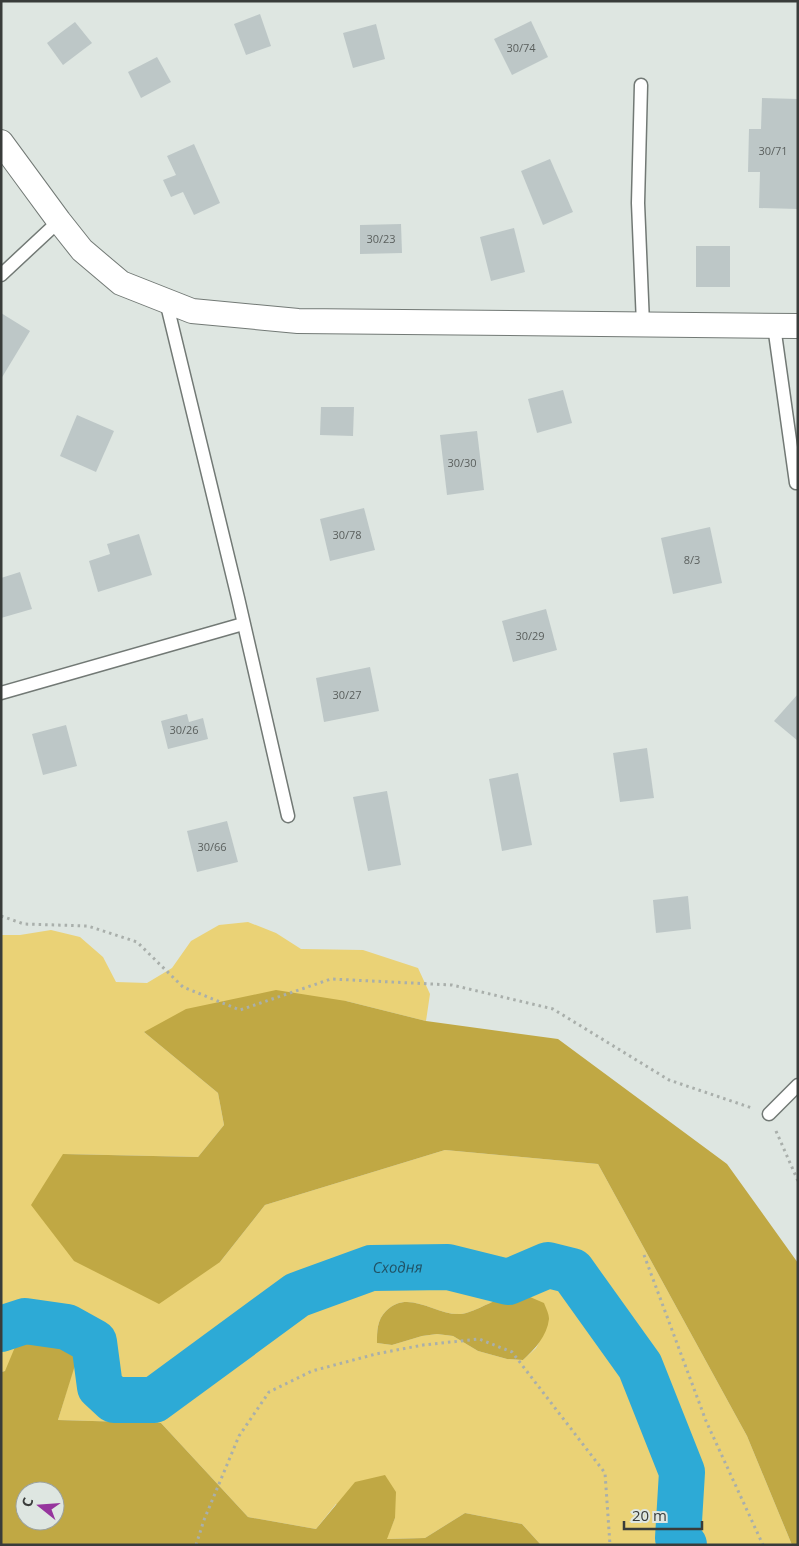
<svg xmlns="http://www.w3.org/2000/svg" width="799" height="1546" font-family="'Open Sans',sans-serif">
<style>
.green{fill:#ead276;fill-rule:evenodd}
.forest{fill:#c0a844;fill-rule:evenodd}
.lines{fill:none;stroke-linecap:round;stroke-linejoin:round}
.river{stroke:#2daad6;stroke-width:46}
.building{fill:#bdc7c7}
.lane-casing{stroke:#727975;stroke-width:15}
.street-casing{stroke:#727975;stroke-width:26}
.path{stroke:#a9afab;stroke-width:3;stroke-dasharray:2.5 4;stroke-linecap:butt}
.lane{stroke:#fff;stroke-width:12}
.street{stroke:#fff;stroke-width:24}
.labels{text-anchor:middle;stroke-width:4;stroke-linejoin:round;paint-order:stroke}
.number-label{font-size:11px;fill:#5a5f5d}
.water-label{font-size:15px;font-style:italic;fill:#215265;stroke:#dee6e1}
</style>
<rect width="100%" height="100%" fill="#dee6e1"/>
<path class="green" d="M248,922L276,933L301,949L363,950L418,968L430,994L426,1021L346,1001L144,1032L218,1093L224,1125L198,1157L63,1154L220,1262L265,1205L445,1150L598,1164L747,1436L792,1545H541L522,1524L465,1513L425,1538L386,1539L395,1518L336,1504L316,1529L248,1517L161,1423L58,1420L79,1349L1,1372V935H20L51,930L80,937L103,957L116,982L147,983L172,968L191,941L219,925ZM504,1296L530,1297L544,1333L536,1348L523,1360L507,1359L478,1351L453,1336L437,1334L422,1336L392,1345L377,1343C377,1331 377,1320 386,1311C409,1288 435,1316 461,1314C471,1313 494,1301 504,1296Z"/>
<g class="forest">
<path d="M276,990L346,1001L426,1021L558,1039L727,1164L798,1263V1545H792L747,1436L598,1164L445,1150L265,1205L220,1262L159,1304L74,1261L31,1205L63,1154L198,1157L224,1125L218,1093L144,1032L186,1009Z"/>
<path d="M504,1296L530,1297L544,1303C546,1308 549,1314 549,1319C547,1336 535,1349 523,1360L507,1359L478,1351L453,1336L437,1334L422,1336L392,1345L377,1343C377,1331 377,1320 386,1311C409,1288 435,1316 461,1314C471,1313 494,1301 504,1296Z"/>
<path d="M20,1335L80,1349L58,1420L161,1423L248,1517L316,1529L355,1482L385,1475L396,1492L395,1518L387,1539L425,1538L465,1513L522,1524L541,1545H1V1372L5,1371ZM25,1491H55V1521H25Z"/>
</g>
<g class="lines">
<path class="river" id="s1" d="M1,1329L25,1321L67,1327L94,1342L100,1387L114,1400H154L297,1295L371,1268L448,1267L508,1282L548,1265L572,1271L640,1366L682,1472L678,1538L684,1545"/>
</g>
<g class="building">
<path d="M260,14L271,46L246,55L234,24Z"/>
<path d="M531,21L548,57L512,75L494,39Z"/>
<path d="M75,22L92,43L63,65L47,43Z"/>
<path d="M376,24L385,59L353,68L343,33Z"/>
<path d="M157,57L171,82L141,98L128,72Z"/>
<path d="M762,98L798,99V209L759,208L760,172H748L749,129H761Z"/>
<path d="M194,144L220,203L194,215L183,192L171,197L163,180L176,175L167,156Z"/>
<path d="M550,159L573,212L543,225L521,171Z"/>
<path d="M401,224L402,253L360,254V225Z"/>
<path d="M514,228L525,272L491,281L480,237Z"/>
<rect x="696" y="246" width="34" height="41"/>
<path d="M1,313L30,331L1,379Z"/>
<path d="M563,390L572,423L537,433L528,399Z"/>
<path d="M321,407H354L353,436L320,435Z"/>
<path d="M77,415L114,431L96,472L60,456Z"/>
<path d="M477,431L484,490L447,495L440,435Z"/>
<path d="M364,508L375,550L330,561L320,519Z"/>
<path d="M710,527L722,583L673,594L661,538Z"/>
<path d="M139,534L152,575L98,592L89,561L110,554L107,544Z"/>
<path d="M20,572L32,609L1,618V578Z"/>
<path d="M546,609L557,650L513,662L502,621Z"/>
<path d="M370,667L379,711L324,722L316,678Z"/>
<path d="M798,694V741L774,721Z"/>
<path d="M187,714L189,722L203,718L208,739L168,749L161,721Z"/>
<path d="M66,725L77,766L43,775L32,734Z"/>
<path d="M647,748L654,798L620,802L613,753Z"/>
<path d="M518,773L532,845L502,851L489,779Z"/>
<path d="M387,791L401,865L368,871L353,797Z"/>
<path d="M227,821L238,862L197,872L187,831Z"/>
<path d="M688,896L691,929L656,933L653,900Z"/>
</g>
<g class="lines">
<defs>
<g id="lane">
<path d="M641,85L638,203L643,324"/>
<path d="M1,275L59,221"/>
<path d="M166,301L238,598L288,816"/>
<path d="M774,326L796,483"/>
<path d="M1,693L243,624"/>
<path d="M769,1114L798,1085"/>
</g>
<path id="street" d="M1,142L59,221L82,250L121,283L192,311L298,321L798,326"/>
</defs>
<use href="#lane" class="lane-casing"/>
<use href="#street" class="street-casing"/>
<g class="path">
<path d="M1,916L24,924L88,926L137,942L183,987L240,1010L331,979L452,985L553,1009L669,1080L752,1108"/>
<path d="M776,1131L798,1181"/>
<path d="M644,1255L706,1421L763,1545"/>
<path d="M196,1545L204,1520L239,1436L269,1392L312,1371L376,1354L423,1345L479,1339L512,1352L605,1473L610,1545"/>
</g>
<use href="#lane" class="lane"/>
<use href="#street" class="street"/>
</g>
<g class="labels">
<g class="number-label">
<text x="521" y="52">30/74</text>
<text x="773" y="155">30/71</text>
<text x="381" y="243">30/23</text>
<text x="462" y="467">30/30</text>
<text x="347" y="539">30/78</text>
<text x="692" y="564">8/3</text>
<text x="530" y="640">30/29</text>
<text x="347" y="699">30/27</text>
<text x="184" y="734">30/26</text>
<text x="212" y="851">30/66</text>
</g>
<g class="water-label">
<text dy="5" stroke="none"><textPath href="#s1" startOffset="486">Сходня</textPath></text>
</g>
</g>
<rect width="799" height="1546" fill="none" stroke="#393c3a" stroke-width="5"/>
<g transform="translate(40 1506) rotate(287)"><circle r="24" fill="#dee6e1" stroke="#9ca29e"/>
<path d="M0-4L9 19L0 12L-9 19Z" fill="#96359d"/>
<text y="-8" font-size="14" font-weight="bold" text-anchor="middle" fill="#393c3a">С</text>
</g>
<path d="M624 1521v8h78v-8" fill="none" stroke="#393c3a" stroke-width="2.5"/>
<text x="632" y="1521" font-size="15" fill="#393c3a" stroke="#dee6e1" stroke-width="4" paint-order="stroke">20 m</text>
</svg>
